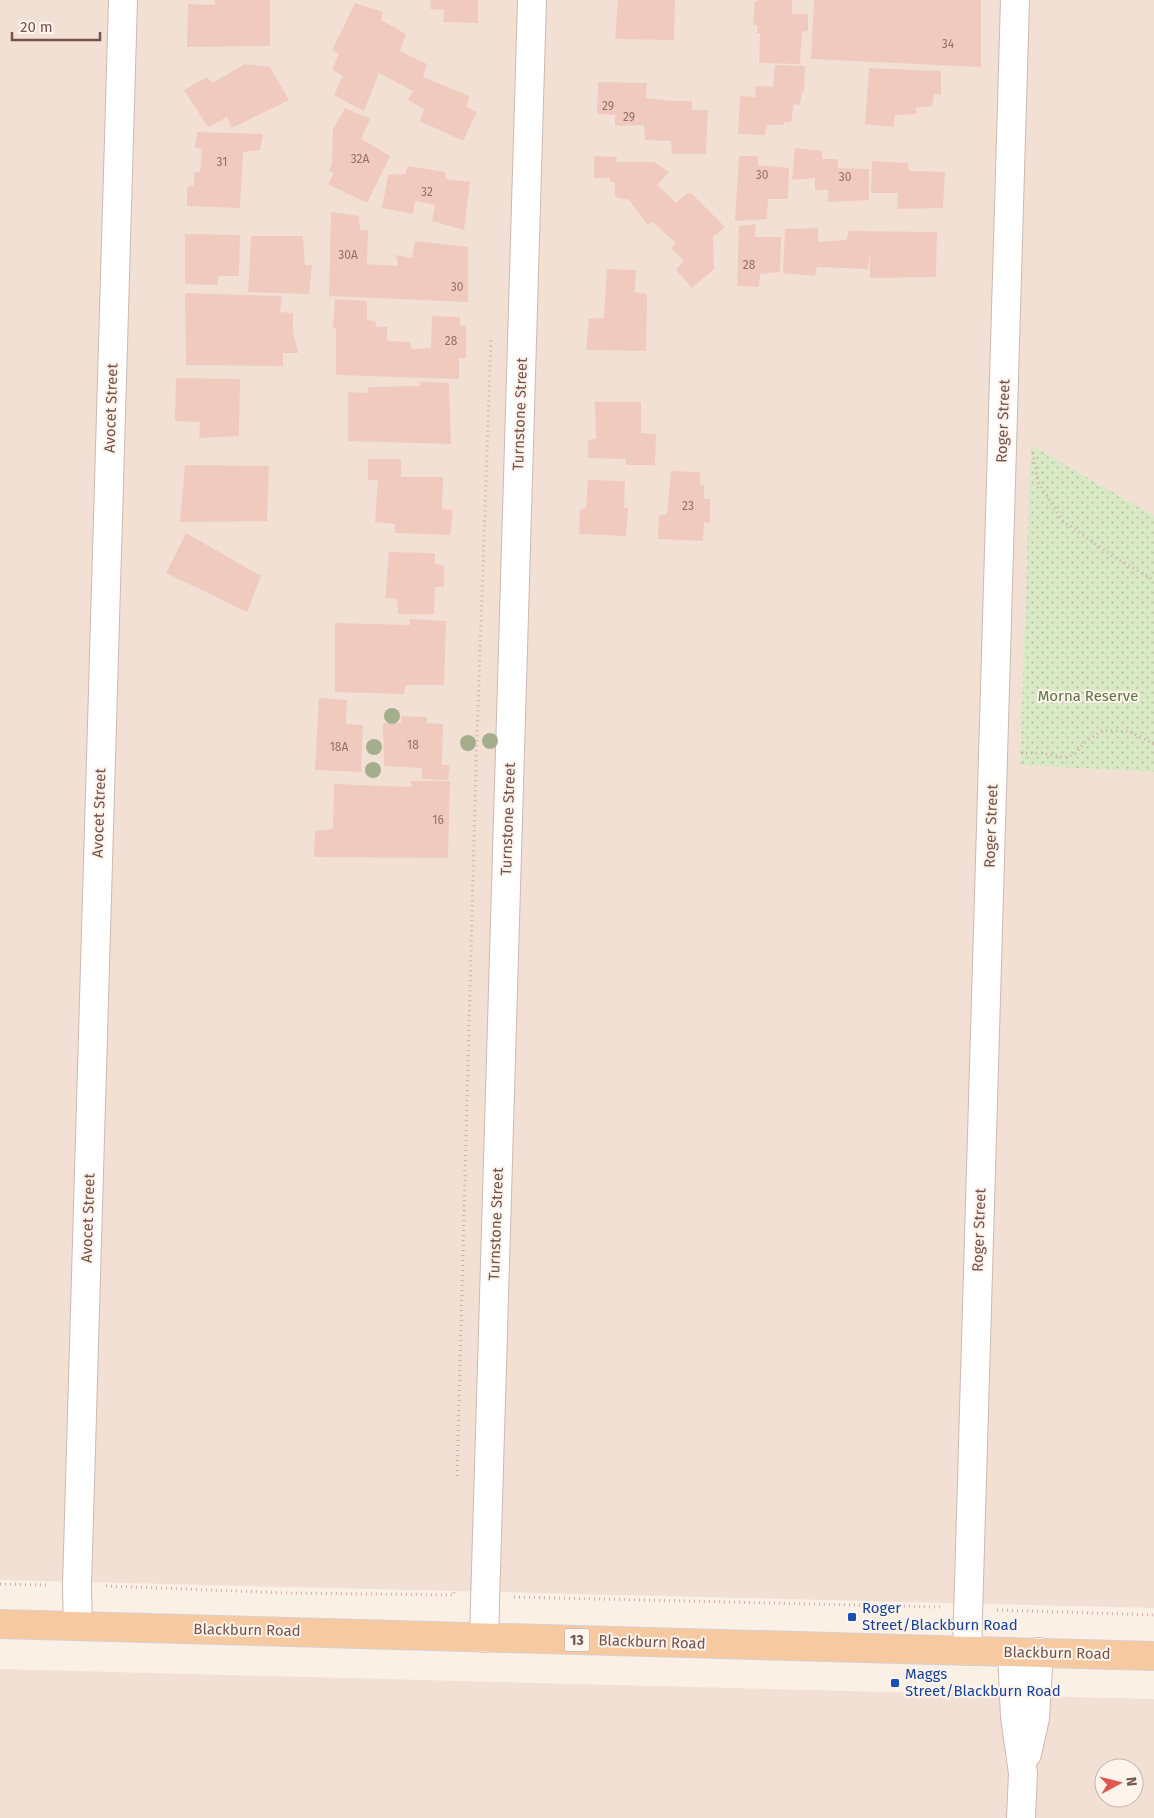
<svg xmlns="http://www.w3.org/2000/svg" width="1154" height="1818" font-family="'Fira Sans',sans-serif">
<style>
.residential{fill:#f3e0d5;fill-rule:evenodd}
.park{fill:url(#park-dots)}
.building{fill:#f0cabf}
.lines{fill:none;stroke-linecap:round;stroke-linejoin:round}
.minor-casing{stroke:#cfb8b0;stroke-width:30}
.primary-casing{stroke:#d8cfcd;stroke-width:30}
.path{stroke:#d5ada2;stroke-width:3;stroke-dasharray:1 4;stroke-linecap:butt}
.minor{stroke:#fff;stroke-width:28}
.primary{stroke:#f7c9a1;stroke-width:28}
.tree{fill:#a4ae8d}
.transit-dot{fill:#1a4fb4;stroke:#fef4ec;stroke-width:2}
.labels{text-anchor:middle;stroke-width:4;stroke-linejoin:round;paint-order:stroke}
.number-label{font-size:12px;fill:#937169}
.shield{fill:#fef4ec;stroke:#9d837c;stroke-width:1}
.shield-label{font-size:14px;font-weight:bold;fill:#74534c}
.street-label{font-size:15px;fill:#74534c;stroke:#fef4ec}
.park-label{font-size:15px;fill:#5d7844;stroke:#fef4ec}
.transit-label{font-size:15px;fill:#164399;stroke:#fef4ec;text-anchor:start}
</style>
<defs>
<pattern id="park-dots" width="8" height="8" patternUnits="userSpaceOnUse" patternTransform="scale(1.25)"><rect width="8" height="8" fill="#d9e8c5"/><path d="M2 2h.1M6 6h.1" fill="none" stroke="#b5bfa2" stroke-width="1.8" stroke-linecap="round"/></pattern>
</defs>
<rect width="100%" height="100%" fill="#fbf0e6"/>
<g class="residential">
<path d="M0,0H1154V1608L0,1580Z"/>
<path d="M0,1669L1154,1699V1818H0ZM1104,1768H1134V1798H1104Z"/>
</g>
<path class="park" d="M1031,445L1154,516V772L1020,765Z"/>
<g class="building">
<path d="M215,0H270V46L187,47L188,4L215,5Z"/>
<path d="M431,0H478V23L443,22L444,10L430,9Z"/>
<path d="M618,0H675L674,40L615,39Z"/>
<path d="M758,0H792V14H808V31L802,32L800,64L759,63L760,33H757V25H753L755,1H758Z"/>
<path d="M814,0H981V67L811,59Z"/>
<path d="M355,3L383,12L381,20L406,34L400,51L427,64L423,77L469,96L467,107L477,112L463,141L420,121L424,109L408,100L413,91L379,73L364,111L334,95L343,76L332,70L339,54L332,50Z"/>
<path d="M245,64L270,67L289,100L232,128L227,117L208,127L184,90L207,77L212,83Z"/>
<path d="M775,65L805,66L804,91H802L800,105L794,104L791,122H784L783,125H767L765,135L738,134L740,96L755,97L756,86L773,87Z"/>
<path d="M869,68L941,71V95L934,94L932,106L915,108L917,114L895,115L894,127L865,124Z"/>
<path d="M598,82L647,83L646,98L673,101H692V110H708L706,154H672L671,141L645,140L644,125L615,126V115L597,114Z"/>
<path d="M345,108L370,119L361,139L390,156L367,203L328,184L334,173L329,171L332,163L333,129Z"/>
<path d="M197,132L263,134L260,150L243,152L240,208L187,206V187L194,185V172H200L202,149L195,148Z"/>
<path d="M795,148L822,151V159H838V168L869,169V200L828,202V190H815V178L792,180Z"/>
<path d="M594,156L617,157L616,162H654L669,172L657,185L676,203L686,194L691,193L725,227L713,237L714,269L692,288L676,270L684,260L671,249L676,243L653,222L648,225L629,200L615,197V182H610V178H594Z"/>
<path d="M739,156H758V165L789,168L788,199H768L767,219L735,221Z"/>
<path d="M872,161L908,163L909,171L945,172L943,208L897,209L898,193H871Z"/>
<path d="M408,166L445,172L446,179L470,182L464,230L432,221L435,205L415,201L413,214L382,208L388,175L405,174Z"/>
<path d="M331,212L359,216L360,230H368L367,264L398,266L396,255L412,258L415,241L468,247V302L329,296Z"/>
<path d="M756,224L755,237H781L780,272L760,274L759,287L737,286L739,226Z"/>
<path d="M818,228V242L846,240L849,231L937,232L936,277L870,278V251L868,269L817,267L815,276L783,273L785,229Z"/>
<path d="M185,234L240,235L239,276H218V285L185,284Z"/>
<path d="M251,236H303L305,265H312L309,294L248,292Z"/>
<path d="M607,269L636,270L635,292L647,294L646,351L586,350L589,319L604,318Z"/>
<path d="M185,293L282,296L280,312L293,313V331L298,353H283V366L186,365Z"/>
<path d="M335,299L367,301V320L375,321L377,327H387V341L410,342L412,349L431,348L432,316L460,317V326L466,325V358H459V379L336,375V329L333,328Z"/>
<path d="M176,378L240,379L239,436L199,438L200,422L175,421Z"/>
<path d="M420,382L449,383L451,444L348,441V392L367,393L369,387L420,386Z"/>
<path d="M595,402H641V433L656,434L655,465H626V459L588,458V440L596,439Z"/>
<path d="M368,459H401V477H443L442,509L453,510L450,535L395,533V524L375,522L378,480H368Z"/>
<path d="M185,465L269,466L267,521L180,522Z"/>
<path d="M671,471L700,472V485H704V499H710V523L704,522L703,541L658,539L659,515L667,514Z"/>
<path d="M588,480L625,481L624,508H628L626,536L579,534L580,509L586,508Z"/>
<path d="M186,533L261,576L247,612L166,573Z"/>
<path d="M389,552L435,553V564L444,565V587H435L434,614H398L397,599L385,598Z"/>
<path d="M410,619L446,621L444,685H406L404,694L335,692V623L410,625Z"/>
<path d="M319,698L347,700L346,724L363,725L361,772L315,770Z"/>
<path d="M402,716L427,717V723L443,724L442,765H450L448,780L422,779V768L384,766L383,723H401Z"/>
<path d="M411,781H450L448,858L314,857L315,831L333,829L334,784L412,787Z"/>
</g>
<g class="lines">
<defs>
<g id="minor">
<path d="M78,1626L77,1586L123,0"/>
<path d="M484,1638L532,0"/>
<path d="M967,1651L1015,0"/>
<path d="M1012,1652L1015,1717L1023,1773L1021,1818"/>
<path d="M1027,1754L1035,1718L1039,1652"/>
</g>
<path id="primary" d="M0,1624L1154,1656"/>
</defs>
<use href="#minor" class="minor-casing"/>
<use href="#primary" class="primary-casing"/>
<g class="path">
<path d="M1033,453L1038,482L1063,521L1116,558L1154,580"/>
<path d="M1021,753H1043L1059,757H1068L1076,753L1084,743L1102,731H1129L1154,744"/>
<path d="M457,1476L476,765L491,338"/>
<path d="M0,1584L47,1585V1582"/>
<path d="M106,1586L289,1593L454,1595V1592"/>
<path d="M514,1597L940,1607"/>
<path d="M997,1610L1154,1615"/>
</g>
<use href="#minor" class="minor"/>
<use href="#primary" class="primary"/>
</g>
<g class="tree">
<circle cx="392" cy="716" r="8"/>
<circle cx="490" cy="741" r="8"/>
<circle cx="468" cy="743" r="8"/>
<circle cx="374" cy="747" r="8"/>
<circle cx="373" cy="770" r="8"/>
</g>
<g class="transit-dot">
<rect x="847" y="1612" width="10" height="10" rx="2.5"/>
<rect x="890" y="1678" width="10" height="10" rx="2.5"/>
</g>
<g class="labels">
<g class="number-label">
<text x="948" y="48">34</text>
<text x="608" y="110">29</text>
<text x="629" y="121">29</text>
<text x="360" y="163">32A</text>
<text x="222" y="166">31</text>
<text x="762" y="179">30</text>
<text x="845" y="181">30</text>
<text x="427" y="196">32</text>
<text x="348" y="259">30A</text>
<text x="749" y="269">28</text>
<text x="457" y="291">30</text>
<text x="451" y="345">28</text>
<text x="688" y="510">23</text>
<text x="413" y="749">18</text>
<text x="339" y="751">18A</text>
<text x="438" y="824">16</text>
</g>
<rect class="shield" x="564.5" y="1628.5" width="25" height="23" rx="4"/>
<g class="shield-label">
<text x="577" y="1645">13</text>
</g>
<g class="street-label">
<text transform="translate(111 408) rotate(-88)" y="5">Avocet Street</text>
<text transform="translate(520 414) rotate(-88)" y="5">Turnstone Street</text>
<text transform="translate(1003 421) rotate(-88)" y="5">Roger Street</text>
<text transform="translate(99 813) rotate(-88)" y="5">Avocet Street</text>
<text transform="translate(508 819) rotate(-88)" y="5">Turnstone Street</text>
<text transform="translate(991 826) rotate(-88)" y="5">Roger Street</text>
<text transform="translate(88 1218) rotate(-88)" y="5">Avocet Street</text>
<text transform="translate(496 1224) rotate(-88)" y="5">Turnstone Street</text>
<text transform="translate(979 1230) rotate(-88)" y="5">Roger Street</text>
<text transform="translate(247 1630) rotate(1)" y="5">Blackburn Road</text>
<text transform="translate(652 1642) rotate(2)" y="5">Blackburn Road</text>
<text transform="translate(1057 1653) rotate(1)" y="5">Blackburn Road</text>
</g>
<g class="park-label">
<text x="1088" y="701">Morna Reserve</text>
</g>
<g class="transit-label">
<text x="862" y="1613">Roger<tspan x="862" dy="17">Street/Blackburn Road</tspan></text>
<text x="905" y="1679">Maggs<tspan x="905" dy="17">Street/Blackburn Road</tspan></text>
</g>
</g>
<g transform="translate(1119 1783) rotate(83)"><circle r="24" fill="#fef4ec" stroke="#c7b4ac"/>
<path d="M0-4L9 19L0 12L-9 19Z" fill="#e05950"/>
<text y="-8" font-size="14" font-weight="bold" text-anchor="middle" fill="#74534c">N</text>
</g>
<path d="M12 32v8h88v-8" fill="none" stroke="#74534c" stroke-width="2.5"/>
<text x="20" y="32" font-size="15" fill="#74534c" stroke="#fef4ec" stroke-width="4" paint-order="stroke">20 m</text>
</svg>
